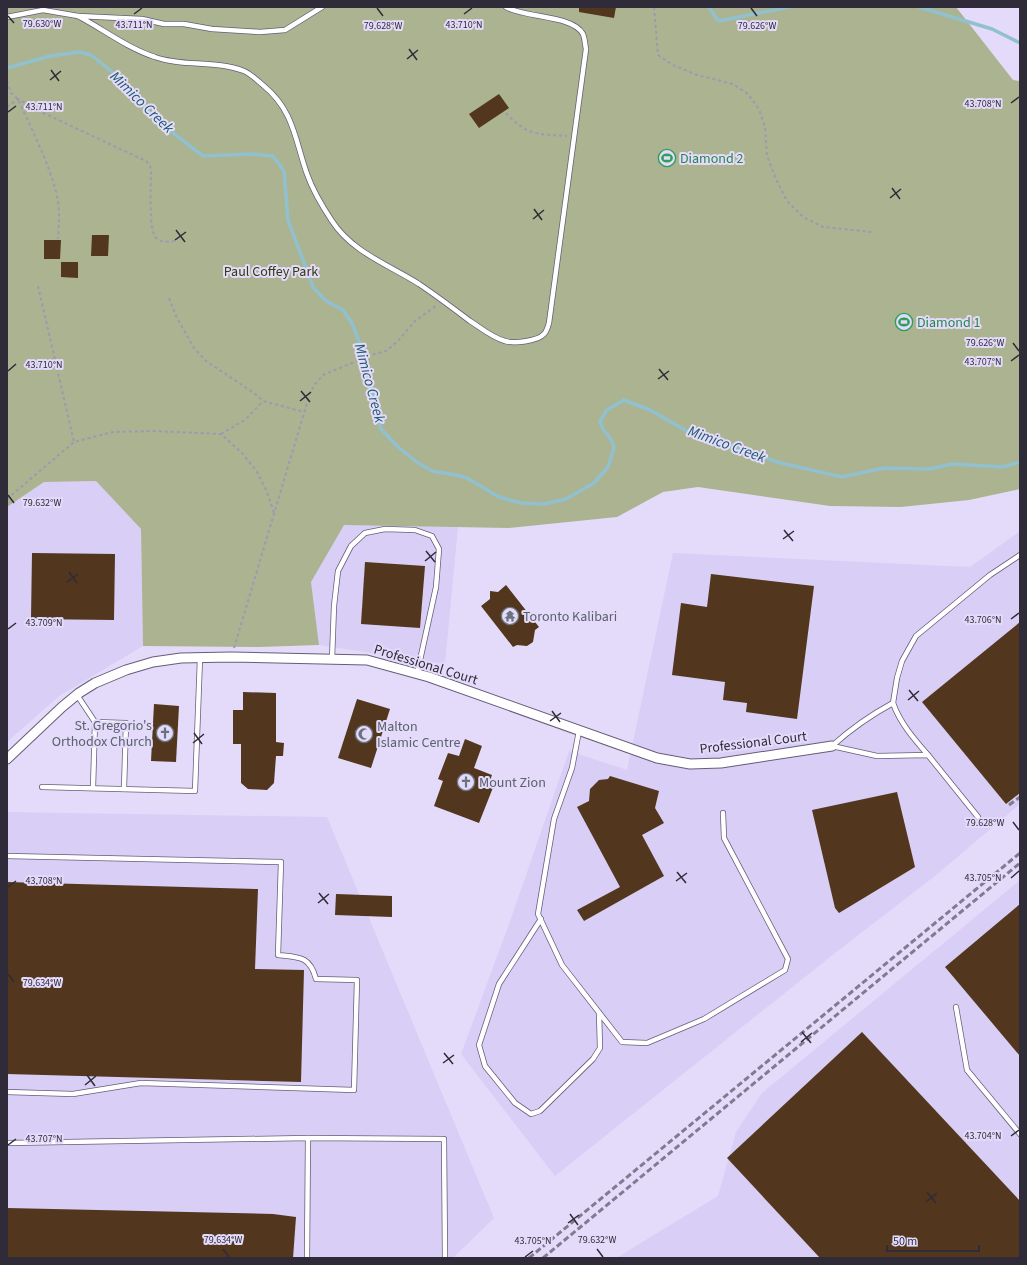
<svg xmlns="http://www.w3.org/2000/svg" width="1027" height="1265" font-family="'Source Sans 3',sans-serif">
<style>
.built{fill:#d9cef5}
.green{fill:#abb391}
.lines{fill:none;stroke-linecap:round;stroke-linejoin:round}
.stream{stroke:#91c1cf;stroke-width:3.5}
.building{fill:#52361e}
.lane-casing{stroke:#655d78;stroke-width:6}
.street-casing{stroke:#655d78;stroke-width:11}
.path{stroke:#9f98b1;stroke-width:2;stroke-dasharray:3 3;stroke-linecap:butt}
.lane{stroke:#fff;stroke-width:4.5}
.street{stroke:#fff;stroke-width:9}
.rail{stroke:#817b90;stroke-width:3;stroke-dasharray:6 3;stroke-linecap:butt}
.ticks{fill:none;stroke:#2f2b38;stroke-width:1.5}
.labels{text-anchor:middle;stroke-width:4;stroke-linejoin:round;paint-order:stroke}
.leisure-label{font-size:14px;fill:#27864d;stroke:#e4dbfb;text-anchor:start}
.park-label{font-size:14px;fill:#333a0b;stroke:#e4dbfb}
.worship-label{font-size:14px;fill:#5b616d;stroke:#e4dbfb;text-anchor:start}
.street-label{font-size:14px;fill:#2f2b38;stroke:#e4dbfb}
.water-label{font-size:15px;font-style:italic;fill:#1c5b6b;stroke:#e4dbfb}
.ticks-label{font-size:10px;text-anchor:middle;fill:#2f2b38;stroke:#e4dbfb;stroke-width:4;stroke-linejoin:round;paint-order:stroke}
</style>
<rect width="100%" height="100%" fill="#e4dbfb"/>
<g class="built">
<path d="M96,481L141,529L143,646L59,696L7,742V507L44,482Z"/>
<path d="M344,524L458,527L445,664L319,645L311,582Z"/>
<path d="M1020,531V804L935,876L835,953L555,1176L461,1054L508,927L569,751L627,770L673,553L970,567Z"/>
<path d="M7,812L327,817L494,1218L453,1258H7Z"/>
<path d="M1020,880V1258H616L718,1196L736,1132L762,1093Z"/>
</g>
<path class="green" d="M7,7H956L1013,80L1020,81V489L969,500L901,507L830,506L698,487L663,492L617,517L509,528L344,525L311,582L319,645L259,647L143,646L141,529L96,481L44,482L7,507Z"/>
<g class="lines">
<g class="stream">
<path d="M709,7L718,21L790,7"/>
<path d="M919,7L992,29L1020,43"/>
<path d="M7,68L50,56L80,52L91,55L121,79L155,119L203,156L251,154L273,156L284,171L288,220L313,287L326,301L343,310L352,323L365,357L381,429L398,447L418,463L432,471L456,475L467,478L499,497L521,503L544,504L566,499L594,483L608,467L614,448L612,441L603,429L600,421L607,410L624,400L650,410L692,434L781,463L842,477L884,468L929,469L952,464L1003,467L1020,462"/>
</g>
</g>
<g class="building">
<path d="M579,7H616L614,18L579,12Z"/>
<path d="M499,94L509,108L479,128L469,114Z"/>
<path d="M92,235H109L108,256H91Z"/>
<path d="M44,240H61L60,259H44Z"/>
<path d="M61,262H78V278L61,277Z"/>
<path d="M32,553L115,554L114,620L31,619Z"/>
<path d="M365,562L425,566L420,628L361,624Z"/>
<path d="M711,574L814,586L797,719L746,712L747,703L723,700L725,682L672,675L681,603L707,607Z"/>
<path d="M506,585L539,627L535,630L533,642L527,646L517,645L513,647L481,606L490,599V591L498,592Z"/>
<path d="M1020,622V793L1006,804L922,702Z"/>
<path d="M243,692L276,693V742L284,743L283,756H276L274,783L267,790L248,789L241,783V744H233V710H243Z"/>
<path d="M357,699L390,709L371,768L338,758Z"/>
<path d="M154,704L179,706L176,762L151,761Z"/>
<path d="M465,739L482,746L474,768L492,775L489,783L494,785L479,823L434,806L443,781L438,779L448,753L459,756Z"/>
<path d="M610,776L659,791L655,808L664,823L642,835L664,876L584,921L577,910L620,887L577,807L589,801L590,789L599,780L608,779Z"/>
<path d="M897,792L915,867L839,913L835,908L812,810Z"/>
<path d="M7,882L258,889L255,969L304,970L301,1082L7,1074Z"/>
<path d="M336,894L392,896V917L335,915Z"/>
<path d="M1020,904V1056L945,967Z"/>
<path d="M862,1032L1020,1201V1258H820L727,1158Z"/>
<path d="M7,1208L273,1214L296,1217L293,1258H7Z"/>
</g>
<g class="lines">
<defs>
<g id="lane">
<path d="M322,7L285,30L260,32L212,29L184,24H164L142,19L78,16C103,29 127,48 155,57C183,67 216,60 244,71C251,74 258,81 264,86C294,111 295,140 307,174C313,191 322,206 332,221C352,252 389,265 419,284C437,296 454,309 470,321C481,328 493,338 505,341C514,344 538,341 544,334C547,331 548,326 549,323L586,49C585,45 585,39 583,34C573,15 524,18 506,7"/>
<path d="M7,17L43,10L78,16"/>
<path d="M332,659L334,606L338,571L351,546L365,533L385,529L415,530L432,536L439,549L436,587L417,674"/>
<path d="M77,695L95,722"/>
<path d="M893,703L897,678L902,661L916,636L990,575L1020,555"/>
<path d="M579,731L572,768L554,819L538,914L562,965L622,1042L647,1043L704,1019L785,970L788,959L724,838L723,813"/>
<path d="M832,746L877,756L928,755L978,817"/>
<path d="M832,746C852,728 869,716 893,703C900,723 914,739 928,755"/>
<path d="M42,787L195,791L200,658"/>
<path d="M93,788L95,722L126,723L124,789"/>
<path d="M7,856L281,862L278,955C299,957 310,956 316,979L357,980L354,1090L141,1083L73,1094L7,1092"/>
<path d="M541,919L499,984L479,1045L485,1066L515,1103L531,1114L540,1111L593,1059L600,1048L599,1013"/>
<path d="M956,1007L967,1070L1020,1134"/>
<path d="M7,1143L308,1138L444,1139L445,1258"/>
<path d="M307,1258L308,1138"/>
</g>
<path id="street" d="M7,759L62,707L79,693L95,683L126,670L153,662L181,658L231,657L367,660L429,677L657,758L690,764L721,763L832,746"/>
</defs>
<use href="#lane" class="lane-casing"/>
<use href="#street" class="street-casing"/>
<g class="path">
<path d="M654,7L658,55L673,65L697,75L733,84L748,94L759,109L765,127L767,156L776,179L787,201L803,217L823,227L872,232"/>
<path d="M7,81L11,93L18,99C31,128 50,165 57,196C60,210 59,224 58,239"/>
<path d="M7,107L18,99L37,110L146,161L150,165L151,172C151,184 148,233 157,239C162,243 170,241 175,241"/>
<path d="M506,113C527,136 538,134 567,136"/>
<path d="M38,286L74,442"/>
<path d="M169,298L176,316L194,348L206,361L254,393L263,401L304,412"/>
<path d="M221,434L245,420L263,401"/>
<path d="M7,499L74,442L113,432L153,431L221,434L242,453L257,472L267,492L274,513"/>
<path d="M234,648L310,393L315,384L323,375L371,355L386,351L398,341L415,321L436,306"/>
</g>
<use href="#lane" class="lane"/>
<use href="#street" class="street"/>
<g class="rail">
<path d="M1009,805L1020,797"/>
<path d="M529,1258L1020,853"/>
<path d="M543,1258L1020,863"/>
</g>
</g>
<path class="ticks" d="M377,8L383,16M751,8L757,16M134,14L142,8M464,14L472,8M8,16L14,23M409,49L417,60M407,59L418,50M51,70L59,81M50,80L61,71M1011,103L1019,97M8,112L16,106M892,188L900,199M890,198L901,189M534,209L542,220M533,219L544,210M176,230L185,242M175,240L186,232M1013,343L1019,351M1011,361L1019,355M659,369L668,380M8,371L16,364M658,379L669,371M301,391L310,402M300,401L311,392M8,495L14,503M784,530L793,541M783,539L794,531M426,551L435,562M425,561L436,552M69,572L77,583M67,582L78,574M1011,619L1019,613M8,629L16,623M909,690L918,701M908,700L919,691M552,711L560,722M550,721L561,713M194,733L202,744M193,743L204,734M1013,822L1019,830M677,872L686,883M1011,878L1019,871M676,881L687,873M8,887L16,881M319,893L328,904M318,903L329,894M8,974L14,982M802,1032L811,1043M801,1042L812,1033M444,1053L453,1064M443,1063L454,1055M87,1075L95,1086M85,1085L96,1076M1011,1136L1019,1130M8,1145L16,1139M927,1192L936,1203M926,1202L937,1193M570,1214L578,1225M568,1223L579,1215M223,1249L229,1257M597,1249L603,1257M525,1257L533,1251"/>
<defs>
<symbol id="stadium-ring" viewBox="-11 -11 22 22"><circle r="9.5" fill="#e4dbfb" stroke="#2e9e5b" stroke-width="1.5"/><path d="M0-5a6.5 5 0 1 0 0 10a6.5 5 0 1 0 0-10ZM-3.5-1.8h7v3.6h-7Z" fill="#2e9e5b"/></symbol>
<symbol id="temple-ring" viewBox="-11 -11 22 22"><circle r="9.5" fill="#e4dbfb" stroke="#6b7280" stroke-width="1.5"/><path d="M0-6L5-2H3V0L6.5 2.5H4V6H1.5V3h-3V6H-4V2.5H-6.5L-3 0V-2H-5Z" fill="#6b7280"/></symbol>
<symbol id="church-ring" viewBox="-11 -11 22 22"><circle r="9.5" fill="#e4dbfb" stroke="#6b7280" stroke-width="1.5"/><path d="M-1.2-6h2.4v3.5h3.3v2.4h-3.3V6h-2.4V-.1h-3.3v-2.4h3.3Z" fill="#6b7280"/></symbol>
<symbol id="mosque-ring" viewBox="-11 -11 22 22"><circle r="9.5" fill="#e4dbfb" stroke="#6b7280" stroke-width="1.5"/><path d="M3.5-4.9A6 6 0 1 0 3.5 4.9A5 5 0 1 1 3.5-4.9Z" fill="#6b7280"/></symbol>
</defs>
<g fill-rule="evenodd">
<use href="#stadium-ring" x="657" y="148" width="20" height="20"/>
<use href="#stadium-ring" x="894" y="312" width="20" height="20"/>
<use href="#temple-ring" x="500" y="606" width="20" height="20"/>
<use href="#church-ring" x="155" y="723" width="20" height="20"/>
<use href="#mosque-ring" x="354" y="724" width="20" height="20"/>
<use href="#church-ring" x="456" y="772" width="20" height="20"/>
</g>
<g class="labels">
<g class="leisure-label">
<text x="680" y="163">Diamond 2</text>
<text x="917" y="327">Diamond 1</text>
</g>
<g class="park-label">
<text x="271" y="276">Paul Coffey Park</text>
</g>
<g class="worship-label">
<text x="523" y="621">Toronto Kalibari</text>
<text x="152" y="730" text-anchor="end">St. Gregorio's<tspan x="152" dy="16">Orthodox Church</tspan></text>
<text x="377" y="731">Malton<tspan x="377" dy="16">Islamic Centre</tspan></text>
<text x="479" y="787">Mount Zion</text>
</g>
<g class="street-label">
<text transform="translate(426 664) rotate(17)" y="5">Professional Court</text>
<text transform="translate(753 742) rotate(-7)" y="5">Professional Court</text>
</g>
<g class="water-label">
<text transform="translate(142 102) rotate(44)" y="5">Mimico Creek</text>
<text transform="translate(370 383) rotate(75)" y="5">Mimico Creek</text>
<text transform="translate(727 444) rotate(20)" y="5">Mimico Creek</text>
</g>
</g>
<g class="ticks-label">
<text x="42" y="27">79.630°W</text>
<text x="464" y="28">43.710°N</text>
<text x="134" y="28">43.711°N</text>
<text x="383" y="29">79.628°W</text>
<text x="757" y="29">79.626°W</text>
<text x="983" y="107">43.708°N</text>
<text x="44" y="110">43.711°N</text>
<text x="985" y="346">79.626°W</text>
<text x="983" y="365">43.707°N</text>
<text x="44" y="368">43.710°N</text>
<text x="42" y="506">79.632°W</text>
<text x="983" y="623">43.706°N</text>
<text x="44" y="626">43.709°N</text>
<text x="985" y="826">79.628°W</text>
<text x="983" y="881">43.705°N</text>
<text x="44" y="884">43.708°N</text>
<text x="42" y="986">79.634°W</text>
<text x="983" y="1139">43.704°N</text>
<text x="44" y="1142">43.707°N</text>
<text x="223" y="1243">79.634°W</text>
<text x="597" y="1243">79.632°W</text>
<text x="533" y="1244">43.705°N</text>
</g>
<rect width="1027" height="1265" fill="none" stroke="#2f2b38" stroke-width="16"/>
<path d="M887 1245v6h92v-6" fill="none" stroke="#2f2b38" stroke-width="2"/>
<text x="893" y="1245" font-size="12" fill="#2f2b38" stroke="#e4dbfb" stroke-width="3" paint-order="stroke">50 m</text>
</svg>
